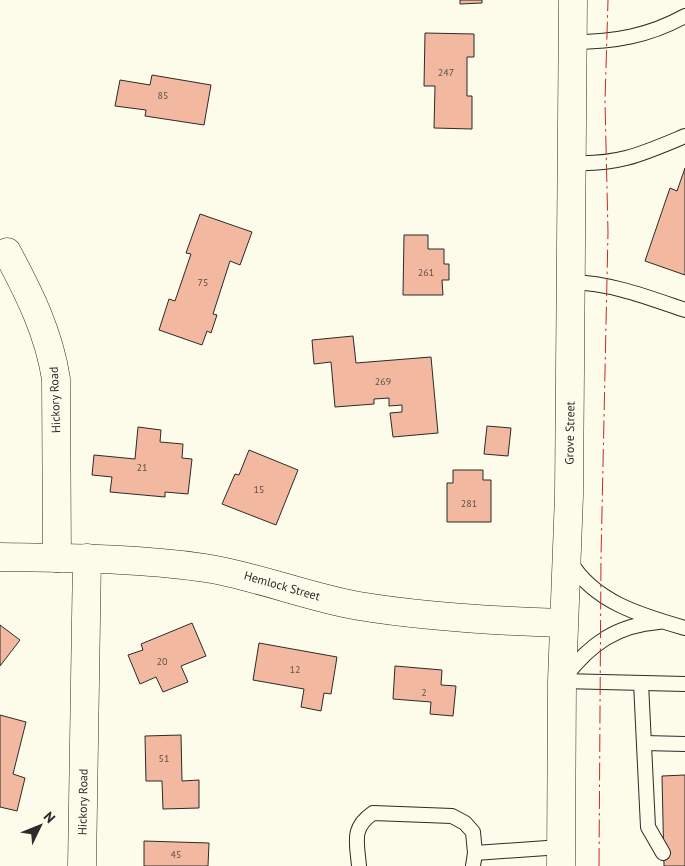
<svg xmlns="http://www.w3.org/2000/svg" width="685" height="866" font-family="'PT Sans',sans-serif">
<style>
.building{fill:#f2b8a0;stroke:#2b2b2b}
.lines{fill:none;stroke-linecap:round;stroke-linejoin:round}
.service-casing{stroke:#2b2b2b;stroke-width:16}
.minor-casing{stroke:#2b2b2b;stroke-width:29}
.secondary-casing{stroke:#2b2b2b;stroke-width:29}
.service{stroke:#fdfbea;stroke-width:14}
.minor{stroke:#fdfbea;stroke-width:28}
.secondary{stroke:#fdfbea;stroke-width:28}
.power{stroke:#c62828;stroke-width:1;stroke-dasharray:18 4 2.5 4;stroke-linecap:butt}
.labels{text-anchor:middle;stroke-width:4;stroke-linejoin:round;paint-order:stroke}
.number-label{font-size:10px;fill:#5d4e48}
.street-label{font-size:12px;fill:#2b2b2b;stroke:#fdfbea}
</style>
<rect width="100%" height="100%" fill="#fdfbea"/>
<g class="building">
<path d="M460,0H482V3L460,4Z"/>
<path d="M425,33L474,34V57H467V96H472V129L434,128L435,86H424Z"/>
<path d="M152,75L211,85L204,125L145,116L146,110L115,106L120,80L150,85Z"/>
<path d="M685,168V275L645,261L670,188L677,191Z"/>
<path d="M200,214L252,232L240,265L230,261L213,314L217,315L211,333L207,331L202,345L159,330L169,299L175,301L191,254L186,253Z"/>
<path d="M404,235H428V249H444V264H449V280H442L443,295H403Z"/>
<path d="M353,336L356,363L431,357L438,433L393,437L390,413L402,412V405L389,406V398L374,399V404L335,407L331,362L314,364L312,340Z"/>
<path d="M487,426L511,428L508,456L484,454Z"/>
<path d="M138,427L161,430L160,442L183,444L182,458L192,459L188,494L165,492V497L110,492L112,477L92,475L94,455L135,459Z"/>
<path d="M249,450L298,470L276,525L222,504L235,474L239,475Z"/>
<path d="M453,470H483V480H491V522H447V483H453Z"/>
<path d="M192,623L206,656L181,666L188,682L163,692L156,677L140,684L128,655L143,650L141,644Z"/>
<path d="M0,625L20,640L0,666Z"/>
<path d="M259,643L337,657L331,694L324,693L321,711L301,707L304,689L253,680Z"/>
<path d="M395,666L442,670L441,685L456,686L453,716L430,714L431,702L393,699Z"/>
<path d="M0,715L26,722L13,774L25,778L17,811L0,807Z"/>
<path d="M181,735L182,781L199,780V808L163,809L162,781H146L145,736Z"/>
<path d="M685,775V866H664L662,776Z"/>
<path d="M144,841L209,843L208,866H144Z"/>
</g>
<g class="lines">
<defs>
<g id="service">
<path d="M573,42C614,42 649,36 685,16"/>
<path d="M572,163C619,165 642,154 685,136"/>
<path d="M571,282C611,283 647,297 685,310"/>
<path d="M570,561C593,602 643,616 685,628"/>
<path d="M565,677C590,644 617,625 659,622"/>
<path d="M562,681L685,684"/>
<path d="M641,683L648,827L663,853"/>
<path d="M644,743L685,744"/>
<path d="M475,853L561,847"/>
<path d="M359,866C357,842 351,828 373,813L452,816L465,823L473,832L475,853L473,866"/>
</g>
<g id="minor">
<path d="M7,252C29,293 49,333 56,379L57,558"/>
<path d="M0,557C68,558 137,558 205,568C257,576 307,597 359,606C426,617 495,621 563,623"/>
<path d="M82,866L87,558"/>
</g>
<path id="secondary" d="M561,866L562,681L569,495L573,0"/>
</defs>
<use href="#service" class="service-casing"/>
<use href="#minor" class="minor-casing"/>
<use href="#secondary" class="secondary-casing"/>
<use href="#service" class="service"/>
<use href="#minor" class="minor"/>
<use href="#secondary" class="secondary"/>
<path class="power" d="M599,866L601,558L608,232L605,102L608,0"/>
</g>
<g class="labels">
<g class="number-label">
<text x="446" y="76">247</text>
<text x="163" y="99">85</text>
<text x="426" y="276">261</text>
<text x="203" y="286">75</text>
<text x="383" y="385">269</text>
<text x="142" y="471">21</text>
<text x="259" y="493">15</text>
<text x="469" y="507">281</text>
<text x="162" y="665">20</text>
<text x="295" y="673">12</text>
<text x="424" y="696">2</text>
<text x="164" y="762">51</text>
<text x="176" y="858">45</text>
</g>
<g class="street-label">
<text transform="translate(55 400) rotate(-92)" y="4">Hickory Road</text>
<text transform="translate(570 433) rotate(-89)" y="4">Grove Street</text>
<text transform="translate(282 586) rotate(16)" y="4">Hemlock Street</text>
<text transform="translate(83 802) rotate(-89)" y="4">Hickory Road</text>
</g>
</g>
<g transform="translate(40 826) rotate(47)" stroke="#fdfbea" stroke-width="4" paint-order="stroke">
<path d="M0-4L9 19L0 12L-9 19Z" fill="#2b2b2b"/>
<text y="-8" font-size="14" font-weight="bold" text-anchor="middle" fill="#2b2b2b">N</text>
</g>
</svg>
